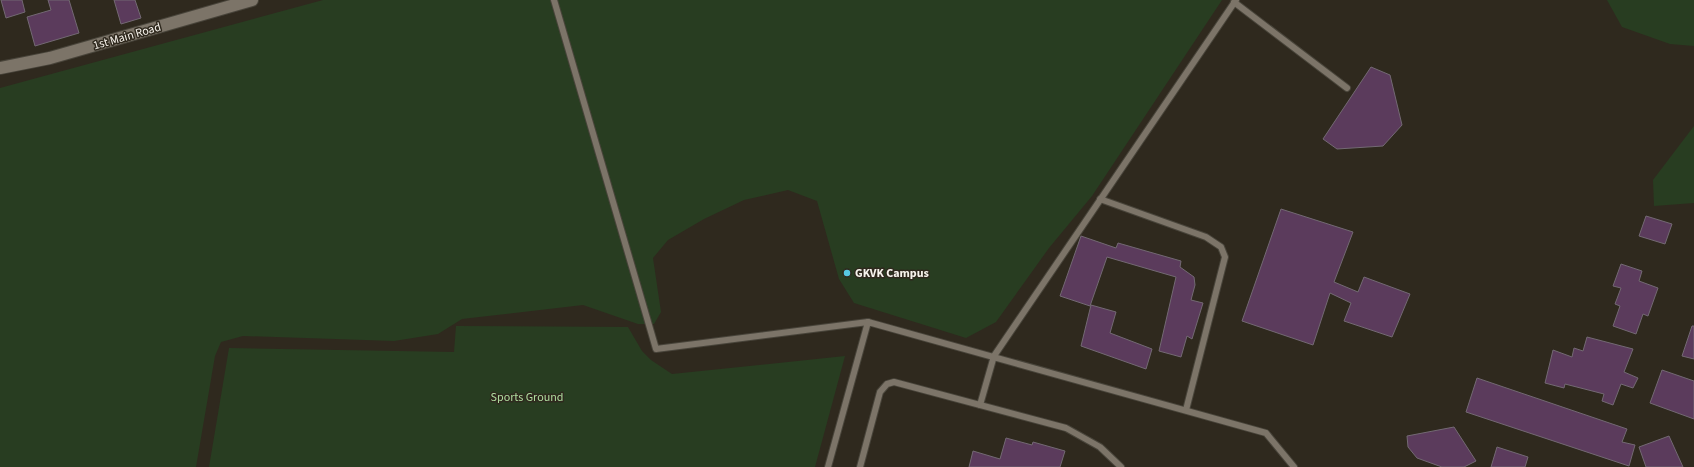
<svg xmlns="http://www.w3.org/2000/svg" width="1694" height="467" font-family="'Source Sans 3',sans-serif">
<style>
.green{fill:#283d21}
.building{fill:#5b3b5c;stroke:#736973}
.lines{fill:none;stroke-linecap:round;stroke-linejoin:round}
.service-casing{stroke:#48443a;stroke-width:8}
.minor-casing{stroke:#48443a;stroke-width:14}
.service{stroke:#7c7468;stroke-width:6}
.minor{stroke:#7c7468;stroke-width:12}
.poi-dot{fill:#57c9e2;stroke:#2f291e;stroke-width:1.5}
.labels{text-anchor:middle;stroke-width:3;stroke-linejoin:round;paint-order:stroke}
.street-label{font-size:12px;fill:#f7f3ec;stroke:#2f291e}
.poi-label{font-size:12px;font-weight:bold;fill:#f7f3ec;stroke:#2f291e;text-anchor:start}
.park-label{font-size:12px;fill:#b0dea0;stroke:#2f291e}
</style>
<rect width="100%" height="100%" fill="#2f291e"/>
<g class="green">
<path d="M323,0H1222L1092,196L1049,248L996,322L966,338L854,303L839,279L817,201L788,190L744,200L704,219L668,240L653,258L661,312L654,324H638L583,305L462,319L438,334L394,341L243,336L221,342L215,356L196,467H0V88Z"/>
<path d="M1607,0H1694V46L1670,44L1622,27Z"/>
<path d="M1694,126V203L1654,206L1653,180Z"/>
<path d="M456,326L628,327L642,351L651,360L672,374L845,356L815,467H209L229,348L454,352Z"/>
</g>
<g class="building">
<path d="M1,0H22L25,12L6,18Z"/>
<path d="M48,0H69L79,33L35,46L27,17L51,10Z"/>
<path d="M114,0H135L141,18L121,24Z"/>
<path d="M1371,67L1390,75L1402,125L1383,146L1337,149L1323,139Z"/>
<path d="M1281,209L1353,232L1334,282L1358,292L1364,277L1410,294L1392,337L1344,321L1351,303L1330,293L1313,345L1242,321Z"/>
<path d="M1646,216L1672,224L1665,244L1639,236Z"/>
<path d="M1081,236L1116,248L1118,243L1181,261L1180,267L1194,277L1195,285L1191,300L1203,303L1192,339L1187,336L1181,357L1159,351L1176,277L1107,257L1090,306L1060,296Z"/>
<path d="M1621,264L1642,271L1639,281L1658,288L1648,316L1643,314L1636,334L1613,326L1620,306L1615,304L1621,288L1613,286Z"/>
<path d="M1091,305L1116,312L1110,333L1152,349L1146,369L1081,346Z"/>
<path d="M1692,326H1694V359L1682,356Z"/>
<path d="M1587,337L1633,349L1624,372L1638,378L1633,388L1621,384L1613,405L1602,401L1604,394L1565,384L1564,388L1545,383L1553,350L1572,357L1574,348L1583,351Z"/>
<path d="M1662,370L1694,381V419L1650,403Z"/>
<path d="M1477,378L1627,429L1622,442L1635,445L1629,466L1466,412Z"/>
<path d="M1454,427L1476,461L1464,467H1442L1417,458L1408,447L1407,436Z"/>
<path d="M1669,436L1683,467H1646L1639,447Z"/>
<path d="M1006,438L1032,445L1033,442L1065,451L1060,467H969L973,451L1000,459Z"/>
<path d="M1497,447L1528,457L1525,467H1491Z"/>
</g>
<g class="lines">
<defs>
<g id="service">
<path d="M554,0L656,349L868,322"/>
<path d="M1234,2L1347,88"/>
<path d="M1100,199L1206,237L1221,247L1225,257L1186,410"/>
<path d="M980,405L994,356L1236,0"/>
<path d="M828,467L868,322L1266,433L1294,467"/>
<path d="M860,467L880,392L887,384L894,382L1066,428L1100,447L1121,467"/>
</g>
<path id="minor" d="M0,68L50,58L252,0"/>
</defs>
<use href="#service" class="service-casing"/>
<use href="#minor" class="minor-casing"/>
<use href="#service" class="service"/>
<use href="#minor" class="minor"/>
</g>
<circle class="poi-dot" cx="847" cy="273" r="4"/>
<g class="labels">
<g class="street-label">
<text transform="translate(127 36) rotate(-16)" y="4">1st Main Road</text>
</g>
<g class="poi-label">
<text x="855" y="277">GKVK Campus</text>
</g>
<g class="park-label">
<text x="527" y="401">Sports Ground</text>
</g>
</g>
</svg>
